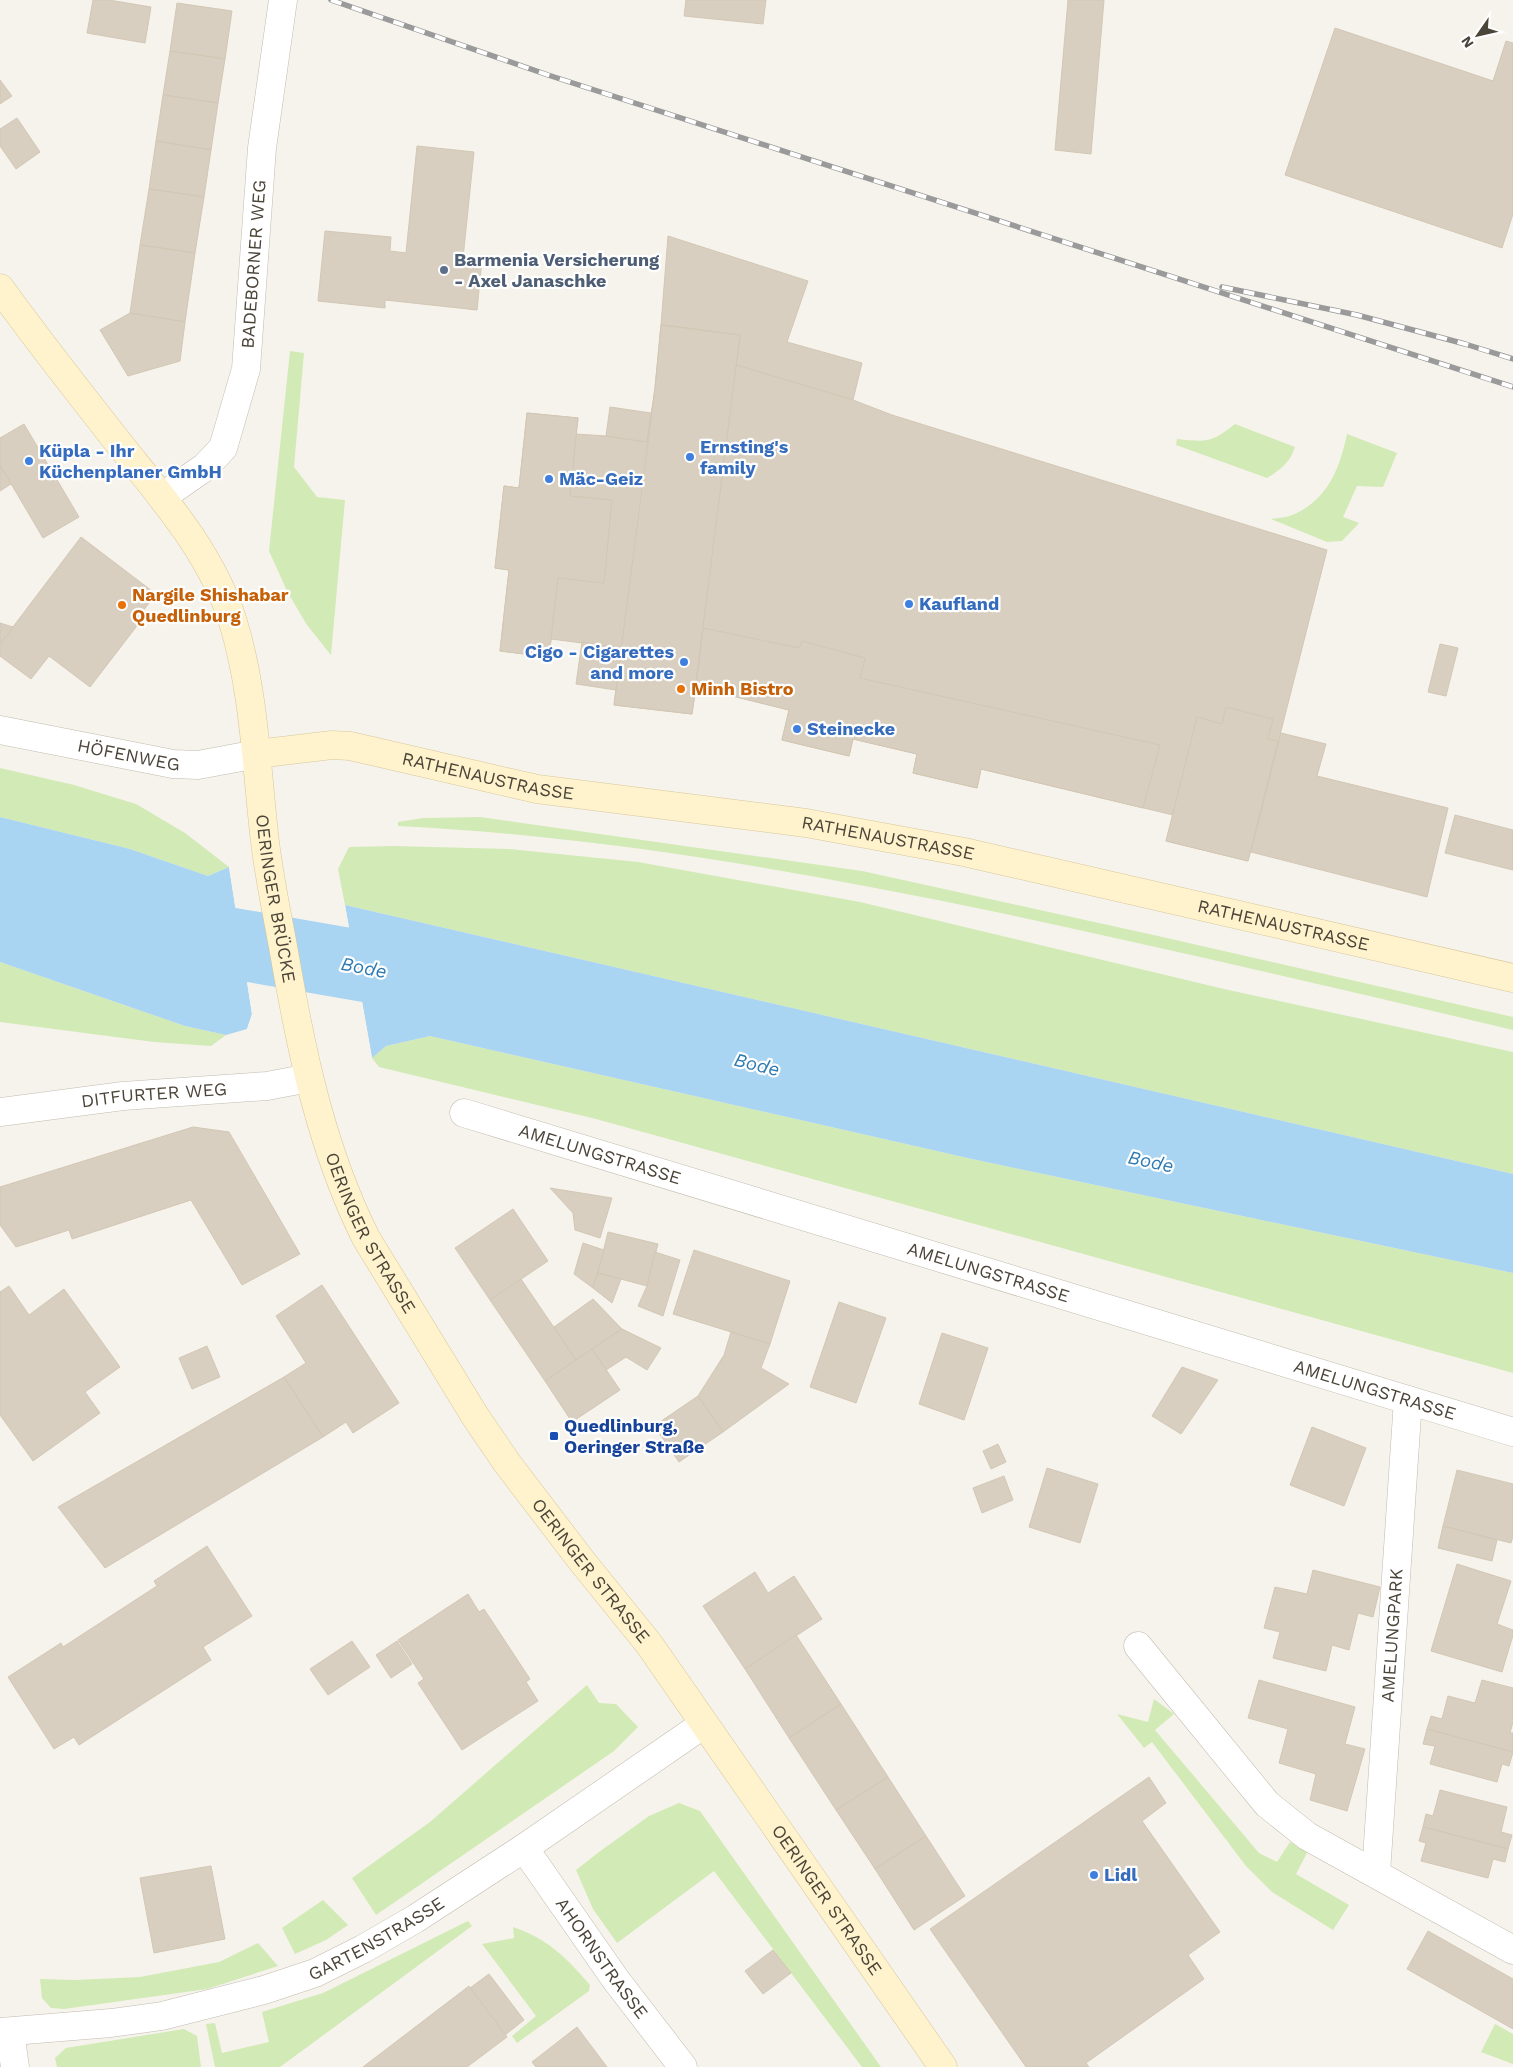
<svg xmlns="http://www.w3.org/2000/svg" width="1513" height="2067" font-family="'Work Sans',sans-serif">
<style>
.green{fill:#d2eab5}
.water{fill:#a9d4f2}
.pier{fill:#f6f3ec}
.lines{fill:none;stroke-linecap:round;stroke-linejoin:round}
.river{stroke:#a9d4f2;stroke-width:71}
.building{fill:#d8cfc1;stroke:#d3c7b4}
.minor-casing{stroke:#c2bbae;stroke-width:29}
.secondary-casing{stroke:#d6c79b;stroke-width:29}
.minor{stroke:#fff;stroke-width:28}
.secondary{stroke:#fff3cd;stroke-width:28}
.rail-casing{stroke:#9a9a9a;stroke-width:5.5}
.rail{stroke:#fff;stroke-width:4;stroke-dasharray:11;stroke-linecap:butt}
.service-dot{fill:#5c6f8a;stroke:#fff;stroke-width:2}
.shop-dot{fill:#3f7fe0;stroke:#fff;stroke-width:2}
.food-dot{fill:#e8710a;stroke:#fff;stroke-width:2}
.transit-dot{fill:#1a4fb4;stroke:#fff;stroke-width:2}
.labels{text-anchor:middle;stroke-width:4.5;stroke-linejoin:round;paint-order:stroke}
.service-label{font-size:18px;font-weight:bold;fill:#4e5e75;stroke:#fff;text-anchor:start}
.street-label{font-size:18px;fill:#4b4439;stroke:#fff}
.shop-label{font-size:18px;font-weight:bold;fill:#366cbe;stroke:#fff;text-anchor:start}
.food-label{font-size:18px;font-weight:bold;fill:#c56008;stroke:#fff;text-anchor:start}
.transit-label{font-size:18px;font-weight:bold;fill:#164399;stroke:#fff;text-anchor:start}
.water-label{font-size:19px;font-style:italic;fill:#2e7ab2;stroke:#fff}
</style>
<rect width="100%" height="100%" fill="#f6f3ec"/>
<g class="green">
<path d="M290,351L304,353L294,467L317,497L345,500L331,655L307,625L288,593L269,551Z"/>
<path d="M1235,424L1295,447C1290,463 1280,470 1267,478L1176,445L1177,439C1207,442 1211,443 1235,424Z"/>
<path d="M1347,434L1397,453L1383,487L1357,486L1343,517L1359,523L1342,541L1327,542L1271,519C1279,518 1290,517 1297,513C1329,497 1340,467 1347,434Z"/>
<path d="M0,768L74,785L136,804L185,833L229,867L208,876L130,849L0,817Z"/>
<path d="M480,817L862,871L1158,936L1513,1017V1030C1341,989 1169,949 996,912C799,871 600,836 398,826V822L423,818Z"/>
<path d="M394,846L509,849L638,862L860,902L1224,989L1513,1052V1174L345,905L338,869L349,847Z"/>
<path d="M0,962L185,1026L226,1035L211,1046L154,1042L0,1022Z"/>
<path d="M430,1036L972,1159L1513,1273V1373L596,1119L379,1067L372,1058L386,1046Z"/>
<path d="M587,1685L599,1703L616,1704L638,1727L614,1751L376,1915L352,1878L430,1822Z"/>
<path d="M1154,1699L1174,1714L1155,1730L1259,1853L1277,1862L1290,1842L1308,1851L1296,1874L1349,1905L1333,1930L1272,1892L1246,1866L1152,1742L1144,1748L1117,1714L1148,1722Z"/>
<path d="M679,1803L700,1811L881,2067H862L714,1871L617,1943L593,1909L576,1870L599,1852L649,1816Z"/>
<path d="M323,1900L348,1925L326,1940L295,1954L282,1928Z"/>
<path d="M468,1921L472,1926L280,2067H215L206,2024L215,2023L222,2053L269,2042L262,2012L323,1993Z"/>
<path d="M513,1927C548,1939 567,1958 590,1985L589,1991L517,2043L512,2036L536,2016L482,1944L514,1938Z"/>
<path d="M258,1943L278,1966L207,1989L64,2009L51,2008L42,1998L40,1979L75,1980L140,1977L219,1962Z"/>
<path d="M1495,2024L1513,2034V2064L1481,2052Z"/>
<path d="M184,2029L197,2036L201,2067H57L55,2058L66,2048Z"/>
</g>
<g class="water">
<path d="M0,817L130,849L208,876L229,867L252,1014L247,1029L226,1035L185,1026L0,962Z"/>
<path d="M345,905L1513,1174V1273L972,1159L430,1036L386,1046L372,1058Z"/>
</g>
<g class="pier">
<path d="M229,867L232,868L255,1014L250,1030L247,1029L252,1014Z"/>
<path d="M345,903V905L372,1058L369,1057L343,906Z"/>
</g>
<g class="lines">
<path class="river" d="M0,903L380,969L451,987"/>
</g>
<g class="building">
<path d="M93,0H109L151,7L145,43L87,33Z"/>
<path d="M686,0H766L763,24L684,16Z"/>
<path d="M1068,0H1104L1091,154L1055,150Z"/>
<path d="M177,3L232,11L225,59L170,51Z"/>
<path d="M1335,28L1493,81L1506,41L1513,43V214L1502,248L1285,175Z"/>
<path d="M170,51L225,59L218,103L163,95Z"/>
<path d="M0,80L12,96L0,104Z"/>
<path d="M163,95L218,103L211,150L156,141Z"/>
<path d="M17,118L40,152L16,169L0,146V129Z"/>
<path d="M156,141L211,150L204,197L149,189Z"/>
<path d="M417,146L474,152L463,258L482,260L477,310L385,300V308L318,301L325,231L391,237L390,251L406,253Z"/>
<path d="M149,189L204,197L195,253L140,245Z"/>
<path d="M668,236L808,281L787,342L862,363L853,400L736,365L740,335L661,325Z"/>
<path d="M140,245L195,253L185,322L130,313Z"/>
<path d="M130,313L185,322L180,361L128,376L100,330Z"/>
<path d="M661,325L740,335L736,365L853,400L892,415L1327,550L1248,861L1166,841L1173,815L981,769L977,788L913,773L917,754L853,739L849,756L782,740L789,710L696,687L692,714L614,705L621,648L551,639L549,657L500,651L509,570L495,568L504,486L519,488L527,413L578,418L576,434L606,436L647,442L655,388Z"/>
<path d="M661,325L740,335L692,714L614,705L655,388Z"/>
<path d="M610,407L651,413L647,442L606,436Z"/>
<path d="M527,413L578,418L570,496L612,500L604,583L558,578L549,657L500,651L509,570L495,568L504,486L519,488Z"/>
<path d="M24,424L79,517L43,538L0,465V438Z"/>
<path d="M0,465L11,484L0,491Z"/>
<path d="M81,537L156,594L143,611L146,614L90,687L49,656L31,679L0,656V644Z"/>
<path d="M0,623L13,627L0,644Z"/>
<path d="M703,628L799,648L802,641L865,658L860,678L1160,745L1143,808L981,769L977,788L913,773L917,754L853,739L849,756L782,740L789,710L696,687Z"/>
<path d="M582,642L621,648L616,690L576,684Z"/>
<path d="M1440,644L1458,648L1446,696L1428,692Z"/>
<path d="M1226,707L1273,719L1268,739L1278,741L1248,861L1166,841L1197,717L1222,724Z"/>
<path d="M1281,733L1326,744L1317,776L1448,808L1427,897L1251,852Z"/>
<path d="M1455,815L1513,830V870L1445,853Z"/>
<path d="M193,1127L229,1132L300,1254L242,1285L191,1200L72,1239L69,1230L16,1247L0,1225V1187Z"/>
<path d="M550,1188L612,1198L600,1238L575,1230L573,1213Z"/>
<path d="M513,1209L548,1261L490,1300L455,1248Z"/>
<path d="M608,1232L658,1244L647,1286L598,1273Z"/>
<path d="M583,1243L604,1250L593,1288L574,1274Z"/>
<path d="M694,1250L790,1281L770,1344L673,1314Z"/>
<path d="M655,1252L680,1260L663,1316L638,1306L647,1286Z"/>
<path d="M598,1273L621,1279L612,1303L593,1288Z"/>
<path d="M521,1279L576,1360L545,1381L490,1300Z"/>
<path d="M322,1285L399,1403L353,1433L346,1422L323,1437L284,1377L306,1363L276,1316Z"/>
<path d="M9,1286L29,1315L64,1289L120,1367L85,1392L100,1413L33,1461L0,1415V1292Z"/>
<path d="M593,1299L622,1329L576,1360L554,1327Z"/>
<path d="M839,1302L886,1318L856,1403L810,1387Z"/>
<path d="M622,1329L661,1348L647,1370L626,1357L606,1370L592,1349Z"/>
<path d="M731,1332L770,1344L761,1368L789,1384L723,1432L698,1396L724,1355Z"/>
<path d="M942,1333L988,1348L964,1420L919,1404Z"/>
<path d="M207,1346L220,1377L192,1389L179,1358Z"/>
<path d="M592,1349L620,1390L572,1422L545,1381Z"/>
<path d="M1182,1367L1218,1380L1181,1434L1152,1416Z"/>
<path d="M284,1377L323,1437L105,1568L58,1507Z"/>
<path d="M698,1396L723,1432L679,1462L654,1426Z"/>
<path d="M1312,1427L1366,1448L1344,1506L1290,1485Z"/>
<path d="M998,1444L1006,1462L991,1469L983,1451Z"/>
<path d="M1047,1468L1098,1484L1080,1543L1029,1527Z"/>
<path d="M1457,1470L1513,1484V1536L1511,1543L1443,1526Z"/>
<path d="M1004,1476L1013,1500L982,1513L973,1488Z"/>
<path d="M1443,1526L1497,1540L1492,1561L1438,1548Z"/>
<path d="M207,1546L252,1616L203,1647L211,1660L79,1745L74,1737L54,1749L8,1677L61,1643L63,1647L157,1586L154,1581Z"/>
<path d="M1457,1564L1511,1581L1497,1624L1513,1630V1635L1502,1672L1431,1651Z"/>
<path d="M1313,1570L1380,1587L1373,1617L1358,1613L1349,1650L1332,1645L1326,1671L1273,1658L1280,1632L1264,1628L1275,1587L1307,1594Z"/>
<path d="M755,1572L768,1593L794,1576L822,1619L745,1669L703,1606Z"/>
<path d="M468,1594L479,1612L484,1609L530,1679L526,1682L538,1701L462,1750L418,1683L424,1679L398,1640Z"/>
<path d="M796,1635L841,1704L789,1738L745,1669Z"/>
<path d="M352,1641L370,1667L328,1695L310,1669Z"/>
<path d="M397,1641L412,1664L391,1678L376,1655Z"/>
<path d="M1259,1680L1355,1707L1345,1744L1365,1749L1347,1811L1310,1800L1316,1774L1279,1763L1288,1729L1248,1718Z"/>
<path d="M1482,1680L1513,1688V1722L1510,1733H1513V1752L1427,1729L1431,1716L1442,1719L1448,1696L1475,1703Z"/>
<path d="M841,1704L888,1777L836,1810L789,1738Z"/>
<path d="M1427,1729L1513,1752L1509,1766L1502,1764L1497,1782L1430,1764L1435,1746L1423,1744Z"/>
<path d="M888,1777L926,1836L875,1869L836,1810Z"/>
<path d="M1149,1777L1166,1803L1142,1821L1220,1932L1188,1955L1204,1979L1086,2063L1089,2067H1026L930,1929Z"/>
<path d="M1440,1790L1507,1807L1501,1832L1512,1835L1508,1849L1423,1827L1426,1814L1433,1816Z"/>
<path d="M1423,1827L1508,1849L1505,1862L1493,1859L1488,1878L1421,1861L1426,1843L1419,1841Z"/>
<path d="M926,1836L965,1896L914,1930L875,1869Z"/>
<path d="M211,1866L225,1939L154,1953L140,1878Z"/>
<path d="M1428,1931L1513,1979V2029L1407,1969Z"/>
<path d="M773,1950L791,1973L763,1994L745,1971Z"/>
<path d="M489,1974L524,2020L505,2035L470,1988Z"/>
<path d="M469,1986L507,2037L467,2067H363Z"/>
<path d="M577,2027L607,2067H536L532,2062Z"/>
</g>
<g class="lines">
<defs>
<g id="minor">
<path id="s1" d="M162,497L205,467L223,448L246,369L262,148L283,0"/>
<path id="s2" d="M0,730L173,764L198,765L257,754"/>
<path id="s3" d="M0,1112L123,1096L267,1086L309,1078"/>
<path id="s4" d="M464,1113L1513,1432"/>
<path d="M1138,1646L1267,1804L1307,1836L1513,1950"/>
<path id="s5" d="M524,1848L616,1980L683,2067"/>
<path id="s6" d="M1376,1873L1408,1400"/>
<path id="s7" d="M0,2032L111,2023L162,2016L264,1990L315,1973L363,1949L415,1919L524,1848L704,1724"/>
<path d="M10,2032L15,2067"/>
</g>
<g id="secondary">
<path id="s8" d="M0,288C39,342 80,394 121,446C164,500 212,554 233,622C254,691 256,762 264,833C268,873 277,913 284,952C301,1050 321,1148 366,1238L475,1416L507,1463L581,1560L649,1644L943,2067"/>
<path id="s9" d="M257,754L332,745L350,746L537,789L806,823L964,852L1513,978"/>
</g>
</defs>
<use href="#minor" class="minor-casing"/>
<use href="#secondary" class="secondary-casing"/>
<use href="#minor" class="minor"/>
<use href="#secondary" class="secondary"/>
<defs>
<g id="rail">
<path d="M331,0L548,75L1513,387"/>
<path d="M1222,287L1357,315L1465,344L1513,359"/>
</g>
</defs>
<use href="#rail" class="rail-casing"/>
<use href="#rail" class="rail"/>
</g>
<circle class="service-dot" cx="444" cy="270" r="5"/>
<g class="shop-dot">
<circle cx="690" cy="457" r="5"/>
<circle cx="29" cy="461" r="5"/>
<circle cx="549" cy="479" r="5"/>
<circle cx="909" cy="604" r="5"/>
<circle cx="684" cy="662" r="5"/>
<circle cx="797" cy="729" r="5"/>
<circle cx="1094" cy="1875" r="5"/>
</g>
<g class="food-dot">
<circle cx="122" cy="605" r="5"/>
<circle cx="681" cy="689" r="5"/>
</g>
<rect class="transit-dot" x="549" y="1431" width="10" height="10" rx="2.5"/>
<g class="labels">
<g class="service-label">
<text x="454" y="266">Barmenia Versicherung<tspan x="454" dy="21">- Axel Janaschke</tspan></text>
</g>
<g class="street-label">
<text dy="6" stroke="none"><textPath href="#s1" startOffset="266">BADEBORNER WEG</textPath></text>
<text dy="6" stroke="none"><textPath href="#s2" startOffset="131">HÖFENWEG</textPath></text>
<text dy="6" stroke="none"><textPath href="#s9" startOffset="235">RATHENAUSTRASSE</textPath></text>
<text dy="6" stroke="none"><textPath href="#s9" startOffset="640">RATHENAUSTRASSE</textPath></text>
<text dy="6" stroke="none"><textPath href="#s8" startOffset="689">OERINGER BRÜCKE</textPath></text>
<text dy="6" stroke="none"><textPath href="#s9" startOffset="1045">RATHENAUSTRASSE</textPath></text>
<text dy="6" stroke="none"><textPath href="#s3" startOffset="155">DITFURTER WEG</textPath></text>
<text dy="6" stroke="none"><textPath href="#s4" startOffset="142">AMELUNGSTRASSE</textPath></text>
<text dy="6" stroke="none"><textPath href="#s8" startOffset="1039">OERINGER STRASSE</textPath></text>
<text dy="6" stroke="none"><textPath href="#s4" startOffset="548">AMELUNGSTRASSE</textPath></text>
<text dy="6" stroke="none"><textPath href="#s4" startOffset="952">AMELUNGSTRASSE</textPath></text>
<text dy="6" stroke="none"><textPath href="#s8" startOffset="1444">OERINGER STRASSE</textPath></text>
<text dy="6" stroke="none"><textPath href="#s6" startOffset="238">AMELUNGPARK</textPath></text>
<text dy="6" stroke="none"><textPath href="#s8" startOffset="1849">OERINGER STRASSE</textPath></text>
<text dy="6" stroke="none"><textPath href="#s7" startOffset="392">GARTENSTRASSE</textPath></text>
<text dy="6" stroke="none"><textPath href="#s5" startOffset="135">AHORNSTRASSE</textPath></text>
</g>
<g class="shop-label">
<text x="700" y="453">Ernsting's<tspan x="700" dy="21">family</tspan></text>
<text x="39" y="457">Küpla - Ihr<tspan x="39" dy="21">Küchenplaner GmbH</tspan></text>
<text x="559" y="485">Mäc-Geiz</text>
<text x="919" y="610">Kaufland</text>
<text x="674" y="658" text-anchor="end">Cigo - Cigarettes<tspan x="674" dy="21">and more</tspan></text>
<text x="807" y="735">Steinecke</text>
<text x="1104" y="1881">Lidl</text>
</g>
<g class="food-label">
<text x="132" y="601">Nargile Shishabar<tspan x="132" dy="21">Quedlinburg</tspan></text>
<text x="691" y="695">Minh Bistro</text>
</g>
<g class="transit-label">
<text x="564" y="1432">Quedlinburg,<tspan x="564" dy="21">Oeringer Straße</tspan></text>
</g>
<g class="water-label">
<text transform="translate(364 967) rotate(11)" y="7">Bode</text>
<text transform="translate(757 1064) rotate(14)" y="7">Bode</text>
<text transform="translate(1151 1161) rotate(12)" y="7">Bode</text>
</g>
</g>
<g transform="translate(1478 35) rotate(236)" stroke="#ffffff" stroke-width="4" paint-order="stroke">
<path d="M0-4L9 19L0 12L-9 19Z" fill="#4b4439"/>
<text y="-8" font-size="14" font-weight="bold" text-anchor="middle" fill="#4b4439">N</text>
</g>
</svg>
